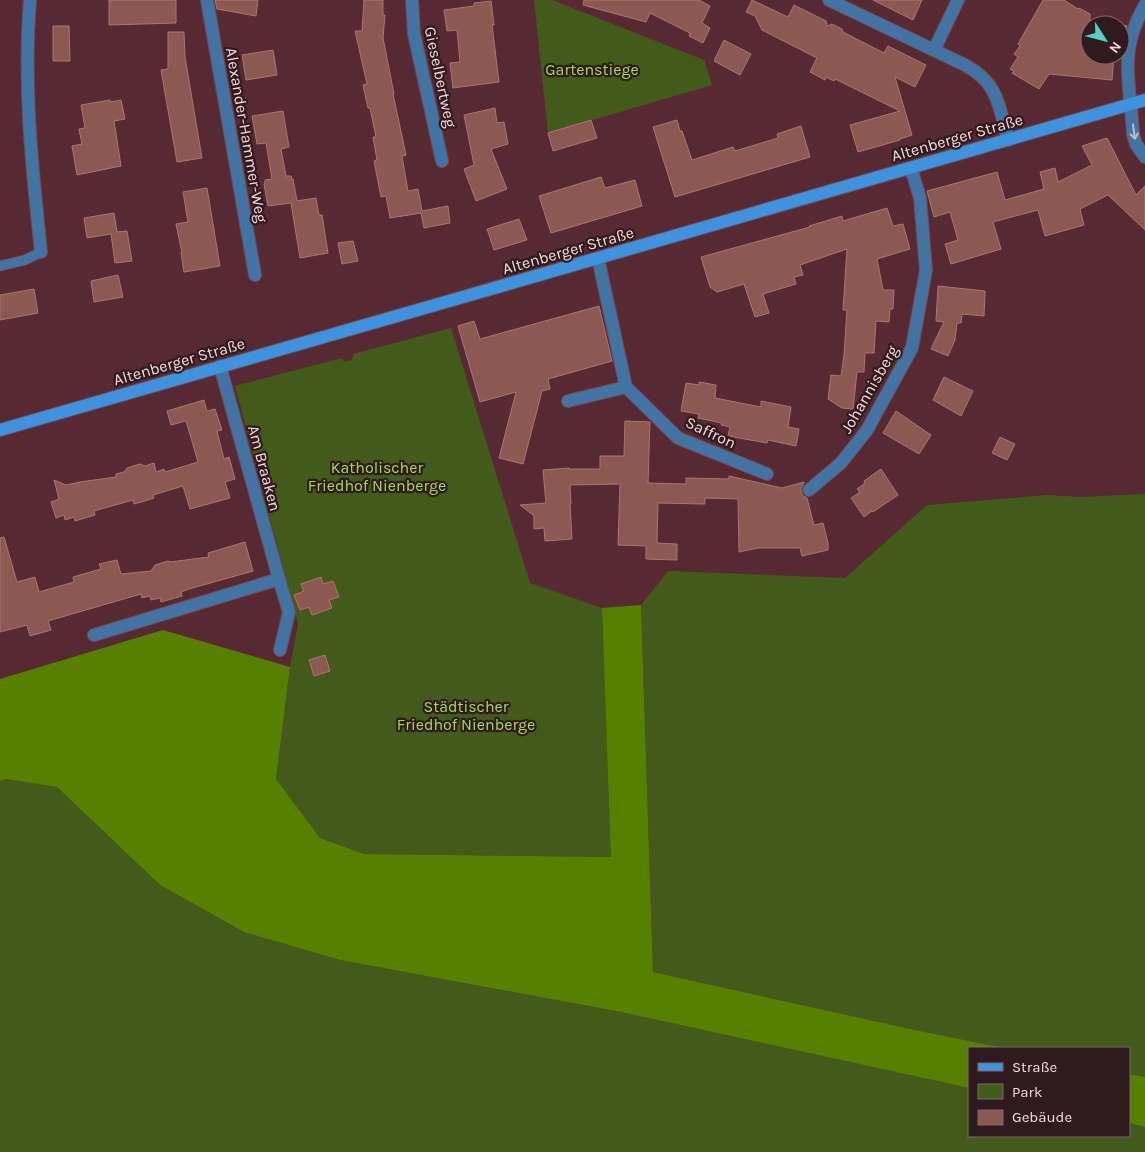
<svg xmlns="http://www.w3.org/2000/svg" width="1145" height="1152" font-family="Karla,sans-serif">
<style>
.green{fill:#425b1b}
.forest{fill:#588000}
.building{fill:#8c5952;stroke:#ac766f}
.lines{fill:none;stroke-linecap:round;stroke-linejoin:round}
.service-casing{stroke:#744952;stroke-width:11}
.minor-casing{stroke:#744952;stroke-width:14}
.secondary-casing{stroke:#744952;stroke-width:14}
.service{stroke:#4274a3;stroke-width:9}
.minor{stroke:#4274a3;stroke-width:12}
.secondary{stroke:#3d93de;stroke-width:12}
.oneway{stroke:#c1bbcc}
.labels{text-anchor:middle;stroke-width:4.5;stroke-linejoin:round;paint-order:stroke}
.park-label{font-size:16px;fill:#a5dc54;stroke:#2f1a1e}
.street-label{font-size:16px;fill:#f8dade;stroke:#2f1a1e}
</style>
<rect width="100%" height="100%" fill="#572933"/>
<g class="green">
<path d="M534,0H552L704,60L712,85L548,133Z"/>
<path d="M451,328L530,583L602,608L612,857L364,854L320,838L276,779L290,667L298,624L235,386L342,358L344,362L352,360L353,354Z"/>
<path d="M1145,494V1077L1129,1074V1048H1004L915,1030L653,972L641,605L668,571L845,578L927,505L1047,495L1079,497Z"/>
<path d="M6,779L57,787L160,885L244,932L340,960L621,1012L969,1088V1136H1129V1123L1145,1127V1152H0V781Z"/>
</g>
<g class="forest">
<path d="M641,605L653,972L915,1030L1004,1048H969V1088L621,1012L340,960L244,932L160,885L57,787L6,779L0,781V679L163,630L290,667L276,779L320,838L364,854L611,857L602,608Z"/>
<path d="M1129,1074L1145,1077V1127L1129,1123Z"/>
</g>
<g class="building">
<path d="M109,0H176V23L109,25Z"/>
<path d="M215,0H258L256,16L217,9Z"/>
<path d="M364,0H383V15H385L383,38L394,94H393L406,155L402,156L408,191L418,189L422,211L448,206L450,223L424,228L421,213L390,218L386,196L381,197L374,161L377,160L373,137H376L370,108H368L363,85L367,84L355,31H362Z"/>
<path d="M584,0H699L710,6L702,23L710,28L703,43L689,36L690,33L650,13L646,22L583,5Z"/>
<path d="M752,0L788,17L794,5L826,21L827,26L832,24L842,29L843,32L884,53L888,46L926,65L915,87L895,77L912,135L900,139V140L858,152L850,125L900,111L835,79L834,81L826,77L825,80L810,72L817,58L762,30L755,16L746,12Z"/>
<path d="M873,0H922L913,20Z"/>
<path d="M1043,0H1064L1078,9L1079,8L1090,14V55H1114L1112,80L1049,74L1039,89L1012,73L1014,71L1010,69L1018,57L1014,54L1020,46L1018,44Z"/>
<path d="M491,1L494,25H492L499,82L453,88L450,63L460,62L457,30L447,31L444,10L474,6V3Z"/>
<path d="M1120,24L1127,26L1121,46L1120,47Z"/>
<path d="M53,26H69L70,61H53Z"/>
<path d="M168,32H184L185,57L202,158L177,162L161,70L168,69Z"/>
<path d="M724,40L751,54L740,75L714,61Z"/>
<path d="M273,50L277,75L246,80L242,55Z"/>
<path d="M110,100V102L121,100L125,119L114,121L121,166L77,175L72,146L82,144L79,129L85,128L81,105Z"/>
<path d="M495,108L497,123L504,122L508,144L491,149L507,189L476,201L464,169L474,165L464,115Z"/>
<path d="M283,111L289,147L281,149L286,176H291L292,179H293L297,201L316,198L319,215H322L328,253L300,258L291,203L268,206L264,184L265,183V180L272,179L266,143L257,144L252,116Z"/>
<path d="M591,120L597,138L553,151L548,133Z"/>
<path d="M677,120L680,131H682L692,160L733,147L735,151L778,138L777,134L801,126L810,157L675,197L653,127Z"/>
<path d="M1107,138L1136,195L1145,186V230L1108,195L1080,209L1084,225L1045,236L1038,210L993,222L1001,249L951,264L945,244L958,240L950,212L934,217L927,191L997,172L1005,200L1044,189L1040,172L1055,168L1058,182L1092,165L1082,146Z"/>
<path d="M601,177L605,188L635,180L642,206L551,233L539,196Z"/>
<path d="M207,188L220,266L184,272L181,253H182L176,224L188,222L183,192Z"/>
<path d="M887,208L893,226L903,224L910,249L877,259L883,290H894L893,309H890L889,322L876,321L874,353H865L864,372H857L853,409L842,408L828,399L831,375L841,376L844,355L847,310H843L847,249L800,265L803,275L794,277L796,284L763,294L769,313L755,317L744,284L717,292L710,287L701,257L810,227L809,226L842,216L843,221Z"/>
<path d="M114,213L117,232L127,231L132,261L115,263L111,234L87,238L84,218Z"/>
<path d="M519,219L527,240L494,250L487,229Z"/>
<path d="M353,241L358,261L342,264L338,243Z"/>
<path d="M118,275L123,297L94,302L91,281Z"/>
<path d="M938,286L985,291V293L984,316L962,314L961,323H957L955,340L948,356L931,349L944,322L936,321Z"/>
<path d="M34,289L38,313L0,320V295Z"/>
<path d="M599,306L612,361L548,379L550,389L542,391L523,464L499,458L516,392L480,402L458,326L474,321L480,339Z"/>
<path d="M944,377L973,391L961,416L933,400Z"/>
<path d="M699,382L716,385L715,398L761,407V401L791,407L788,427L799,429L796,446L768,440L767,443L728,436L730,427L721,425L722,423L698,418L699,414L681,411L686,383L699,385Z"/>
<path d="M204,400L207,411L215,409L222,430L217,431L224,459L229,457L235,479L225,482L230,498L190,509L183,486L153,495L154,498L145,501L134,504L133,500L94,511L95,515L75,521L74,517L65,520L64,515L56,518L51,502L59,499L54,480L66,485L80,482L116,477V474L124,472L127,468L140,464L145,466L154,463L156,472L164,469L165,472L198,462L186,421L171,425L167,411Z"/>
<path d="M896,411L931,435L919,454L883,433Z"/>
<path d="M625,421L650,422L648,483L686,484V478L729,479V476L782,488L804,482V483L801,488V492L803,496L807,498L814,525L823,523L828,543V550L802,556L800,548H758L739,552L738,499L705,498V504L658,503L657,543L677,544V560L646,559V546L618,545L620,484L570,485L571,504H570L572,539L545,541L544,528L534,529V516L520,505L546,503L543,470L569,468V469H600V456H624Z"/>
<path d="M1000,437L1015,444L1007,460L992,453Z"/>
<path d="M881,469L898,495L873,512L872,511L864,517L851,498L860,492L857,489L865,483L864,481Z"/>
<path d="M4,537L17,582L35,577L39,592L74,582L73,577L101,569L99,564L117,560L121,574L151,571L155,565L168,561L170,562L209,557L208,553L245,542L253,571L189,589L181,592L182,596L161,602L160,598L151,600L150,596L142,598L141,594L48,621L51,630L30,636L27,625L0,632V538Z"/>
<path d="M321,577L323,584L333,581L339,597L329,600L332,608L312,615L309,607L300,610L294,595L304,591L301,584Z"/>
<path d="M325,655L330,671L314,676L309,660Z"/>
</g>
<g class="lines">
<defs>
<path id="service" d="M0,266L25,260L41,252"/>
<g id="minor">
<path d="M30,0C23,85 32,167 41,252"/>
<path d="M207,0L255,275"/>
<path d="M412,0L414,34L442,161"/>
<path d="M829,0L965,65C999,83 999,107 1008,140"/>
<path d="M1145,5C1134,24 1127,46 1128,68C1128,90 1132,112 1133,134L1136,144L1145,157"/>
<path d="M934,50L958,0"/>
<path d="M598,258L626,387L678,438L767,474"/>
<path d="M568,401L626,387"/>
<path d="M809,490L841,463L867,430L912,348L926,270L920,198L911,168"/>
<path d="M279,579L289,612L280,650"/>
<path d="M94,635L279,579L220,366"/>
</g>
<path id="secondary" d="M0,430L456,299L1145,100"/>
</defs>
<use href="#service" class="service-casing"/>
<use href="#minor" class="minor-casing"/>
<use href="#secondary" class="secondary-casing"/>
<use href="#service" class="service"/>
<use href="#minor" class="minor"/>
<use href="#secondary" class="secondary"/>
</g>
<defs><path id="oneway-shaft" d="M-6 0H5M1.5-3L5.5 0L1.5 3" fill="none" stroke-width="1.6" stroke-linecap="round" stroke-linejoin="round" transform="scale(1.25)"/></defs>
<use class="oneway" href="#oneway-shaft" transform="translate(1134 132) rotate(82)"/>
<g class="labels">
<g class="park-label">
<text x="592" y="75">Gartenstiege</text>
<text x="377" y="473">Katholischer<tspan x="377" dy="18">Friedhof Nienberge</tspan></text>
<text x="466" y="712">Städtischer<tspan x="466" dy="18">Friedhof Nienberge</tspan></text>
</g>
<g class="street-label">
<text transform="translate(441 77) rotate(78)" y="6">Gieselbertweg</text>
<text transform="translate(247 135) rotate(80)" y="6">Alexander-Hammer-Weg</text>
<text transform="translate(957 137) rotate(-16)" y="6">Altenberger Straße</text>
<text transform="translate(568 250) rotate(-16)" y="6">Altenberger Straße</text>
<text transform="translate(179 361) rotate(-16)" y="6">Altenberger Straße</text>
<text transform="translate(869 389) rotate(-60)" y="6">Johannisberg</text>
<text transform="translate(711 432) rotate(25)" y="6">Saffron</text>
<text transform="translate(265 468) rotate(75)" y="6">Am Braaken</text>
</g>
</g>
<rect x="968" y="1047" width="162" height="90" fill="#2f1a1e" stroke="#7f676b"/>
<rect x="978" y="1063" width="25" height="8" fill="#3d93de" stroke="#7f676b"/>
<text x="1012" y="1072" font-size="15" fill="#f8dade">Straße</text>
<rect x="978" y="1084" width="25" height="15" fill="#425b1b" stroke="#7f676b"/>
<text x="1012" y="1097" font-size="15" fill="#f8dade">Park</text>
<rect x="978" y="1110" width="25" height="15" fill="#8c5952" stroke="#7f676b"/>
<text x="1012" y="1122" font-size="15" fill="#f8dade">Gebäude</text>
<g transform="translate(1105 40) rotate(126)"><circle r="24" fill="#2f1a1e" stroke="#7f676b"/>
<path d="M0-4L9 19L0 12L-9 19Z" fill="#55cec4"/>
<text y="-8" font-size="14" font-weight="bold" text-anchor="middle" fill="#f8dade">N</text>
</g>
</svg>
